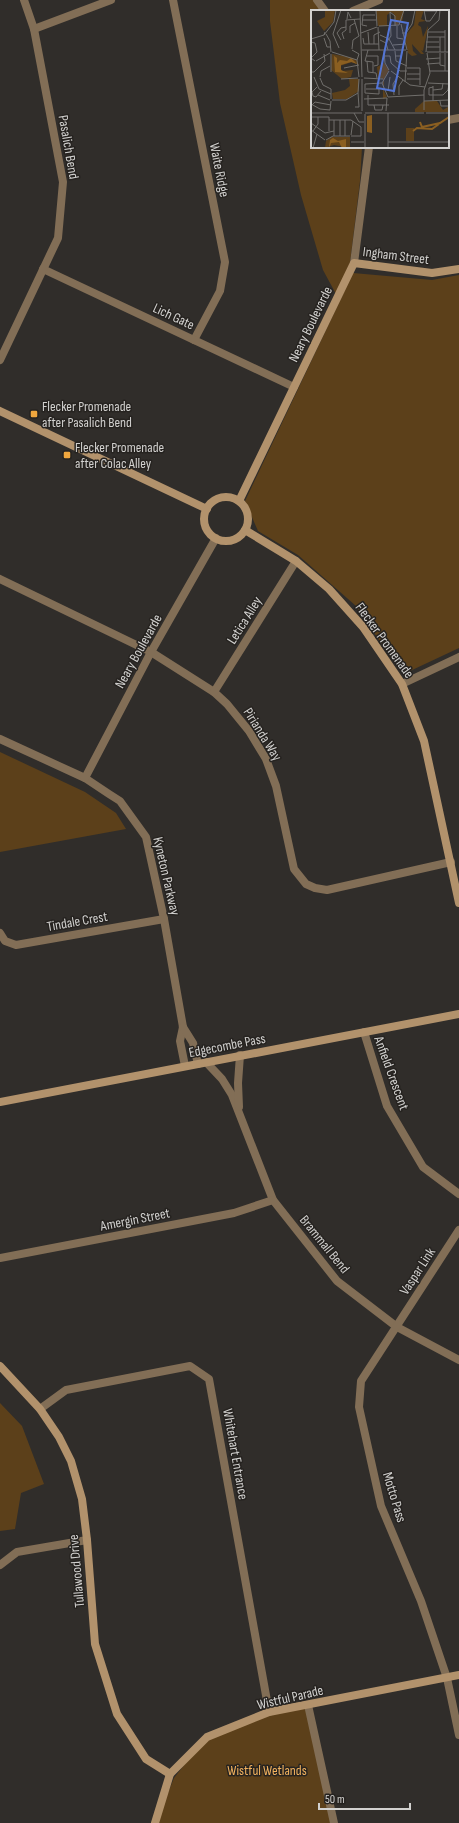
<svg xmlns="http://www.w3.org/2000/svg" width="459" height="1823" font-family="'Sofia Sans Condensed',sans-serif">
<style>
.green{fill:#5c401a}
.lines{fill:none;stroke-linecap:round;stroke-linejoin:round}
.street{stroke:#826e56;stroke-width:8}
.secondary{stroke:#b2926c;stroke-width:8}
.poi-dot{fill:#f0a73e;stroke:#262320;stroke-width:1.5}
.labels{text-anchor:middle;stroke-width:3;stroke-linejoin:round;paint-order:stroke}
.street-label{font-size:14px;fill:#d2d1cf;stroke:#262320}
.poi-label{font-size:14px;fill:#d2d1cf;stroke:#262320;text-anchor:start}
.park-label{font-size:14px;fill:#f3b35f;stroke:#262320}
.inset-river{fill:none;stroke:#8b5f21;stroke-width:2}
.inset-road{fill:none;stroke:#716f6c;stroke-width:1}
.view{fill:#5375d5;fill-opacity:0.15;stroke:#5375d5;stroke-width:2}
.inset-edge{fill:none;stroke:#d2d1cf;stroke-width:2}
</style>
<rect width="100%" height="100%" fill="#302d2a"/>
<g class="green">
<path d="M270,0H318L326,11H312V147H362L360,181L350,263L336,294L323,270L301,195L280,103L270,21Z"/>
<path d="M353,273L432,280L459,275V648L410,671L398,668L356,606L298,555L258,531L245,501Z"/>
<path d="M0,752L85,792L116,813L126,829L0,852Z"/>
<path d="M0,1403L22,1426L44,1484L21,1493L15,1529L0,1531Z"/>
<path d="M308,1705L333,1823H156L174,1778L207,1736L271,1713Z"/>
</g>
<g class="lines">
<g class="street">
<path d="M173,0L225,262L220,291L194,340"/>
<path d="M317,0L325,11"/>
<path d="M353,11L379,0"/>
<path d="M34,29L111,0"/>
<path d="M448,120L459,118"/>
<path d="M354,263L369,147"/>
<path d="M43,269L294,387"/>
<path d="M0,360L58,238L63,182L34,29L24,0"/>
<path d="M0,579L151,652L214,692L227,704L249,731L266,759L276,786L294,869L306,884L315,888L327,890L451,862"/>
<path d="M402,684L459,657"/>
<path d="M214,692L296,561"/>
<path d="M0,739L85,778L109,794L120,801L146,837L164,919L183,1027L180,1041L185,1066"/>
<path d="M85,778L151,652L216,538"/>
<path d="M0,933L5,941L16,945L164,919"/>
<path d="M183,1027L193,1043L198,1064"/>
<path d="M364,1032L387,1106L423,1167L459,1194"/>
<path d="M206,1062L222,1079L232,1095L273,1200L337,1281L397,1327L459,1360"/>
<path d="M239,1107L238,1083L240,1055"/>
<path d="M459,1230L361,1381L359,1407L381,1506L421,1601L447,1678L459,1735"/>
<path d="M0,1258L234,1213L273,1200"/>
<path d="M40,1409L66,1390L190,1366L209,1379L269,1712"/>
<path d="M0,1565L17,1552L87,1540"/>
<path d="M308,1705L334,1823"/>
</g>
<g class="secondary">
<path d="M0,411L207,509"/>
<circle cx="226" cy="519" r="22"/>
<path d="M239,501L354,263L432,273L459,269"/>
<path d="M245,530L296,561L329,589L363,627L402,684L424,741L459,903"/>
<path d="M0,1102L459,1014"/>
<path d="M0,1366L40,1409L59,1437L71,1461L82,1499L87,1540L95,1644L117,1714L146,1759L170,1774"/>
<path d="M155,1823L170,1774L207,1737L269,1712L459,1675"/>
</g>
</g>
<g class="poi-dot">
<rect x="30" y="410" width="8" height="8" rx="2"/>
<rect x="63" y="451" width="8" height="8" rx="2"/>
</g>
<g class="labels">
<g class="street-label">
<text transform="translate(69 147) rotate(80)" y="5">Pasalich Bend</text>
<text transform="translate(220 170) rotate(79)" y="5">Waite Ridge</text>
<text transform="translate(396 255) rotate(7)" y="5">Ingham Street</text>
<text transform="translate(174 316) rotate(25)" y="5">Lich Gate</text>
<text transform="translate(310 324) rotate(-64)" y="5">Neary Boulevarde</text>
<text transform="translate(244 620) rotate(-58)" y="5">Letica Alley</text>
<text transform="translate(385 640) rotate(54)" y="5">Flecker Promenade</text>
<text transform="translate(138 651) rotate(-61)" y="5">Neary Boulevarde</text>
<text transform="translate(263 734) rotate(58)" y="5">Pirianda Way</text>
<text transform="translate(167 876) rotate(77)" y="5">Kyneton Parkway</text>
<text transform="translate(77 921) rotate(-10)" y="5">Tindale Crest</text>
<text transform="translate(227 1045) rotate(-11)" y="5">Edgecombe Pass</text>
<text transform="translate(392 1073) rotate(70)" y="5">Anfield Crescent</text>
<text transform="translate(135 1219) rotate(-11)" y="5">Amergin Street</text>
<text transform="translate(325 1244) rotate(51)" y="5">Brammall Bend</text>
<text transform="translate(417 1271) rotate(-57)" y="5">Vaspar Link</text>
<text transform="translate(236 1454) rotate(80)" y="5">Whitehart Entrance</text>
<text transform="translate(395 1497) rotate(73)" y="5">Motto Pass</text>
<text transform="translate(76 1571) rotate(-95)" y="5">Tullawood Drive</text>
<text transform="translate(290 1697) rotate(-13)" y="5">Wistful Parade</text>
</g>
<g class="poi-label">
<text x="42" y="411">Flecker Promenade<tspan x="42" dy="16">after Pasalich Bend</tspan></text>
<text x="75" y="452">Flecker Promenade<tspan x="75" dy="16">after Colac Alley</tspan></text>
</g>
<g class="park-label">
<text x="267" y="1775">Wistful Wetlands</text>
</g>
</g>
<g transform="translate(311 10)">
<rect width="138" height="138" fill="#302d2a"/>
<path d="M24,0L22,12L13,21L6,11L14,7V1ZM65,0H93L91,12L84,16L83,4L80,2L76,5V16H67ZM105,0H113L110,9L115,11L108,12L107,15L110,17L112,27L117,16V18L112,41L110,40L113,44H110L101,34L102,41L106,45L101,46L97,43L94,26L103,15ZM21,44L42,48L46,51L48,55L41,52L29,56L31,61L42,60L40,67L31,69L20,60ZM73,53L78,60L73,69V81L76,87L72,89V69L67,67L66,57ZM38,69H48V81L36,89H22L21,83L34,80L39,76ZM113,91H126L132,100L137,97V102H104V99ZM95,118H103V131H95ZM20,127H39V138L23,135L14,138L15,131Z" fill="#5c401a"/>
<path d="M23,46L26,48V53L29,50L36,51L40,48L46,54L40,52L30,55V60L37,63L24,62ZM61,105V123L56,122V106ZM22,128L27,131L35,129V138H31L28,132L20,133L19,136L18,137L19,130Z" fill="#8b5f21"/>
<path class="inset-river" d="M109,112L111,117L129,113L138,107M102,121L106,118L121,119L128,114"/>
<path class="inset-road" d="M49,0L51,67M65,0L66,16M113,0L115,11H119L126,1M113,1H126M36,9L37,2L40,8M52,10H65M90,14L96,40M56,16L51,15L52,5H64M68,16L88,15L93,0M86,16V28L92,29M67,17L68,40M14,22L13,25L23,12L25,0M57,22L58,34M117,22H134M39,23V16L44,13M50,23L66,17M91,23H95L101,14L104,0M15,24L19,31L20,42M69,25L78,29L84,40M116,27H134M129,27V42M13,28L16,37H20M52,28L53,34H68M0,29L13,25M33,29L31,23L35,20V10L49,9M30,30L26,23L30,18L35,17M69,30L75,33L77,40M0,32L4,33L6,42L0,48L4,51M115,32H128M75,33L80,26L79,2L84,6V16M63,34V25L69,22M82,35L95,34M115,37H129M28,38L22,24L30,0M41,39L42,30L48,26L43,9M41,40L48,44L46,50M51,40H95M57,40L54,51L62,52V62M73,41L74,53L78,60M84,41L85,51L96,56M21,42L46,50L48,67M115,42L117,20L128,10L129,0M116,42H138M134,42V20M129,43V55L134,56M56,46H67V55L63,56M73,46H79L80,53L89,61H96M84,46H90L89,54M115,49L129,48M5,51L19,43M56,51L57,62L65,63L66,68M116,54L129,53M33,58L48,55M96,58H109V75M80,61L99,75L114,77M119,61H138M134,61V43M0,62H3L14,51L13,44M20,62V44M96,64H109M3,67L8,79L20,84M9,67L10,61L19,56M9,68L12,75L20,79V89M53,68L72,69M30,69L47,68M96,69H109M94,72L96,41M117,73L138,74M122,76V91M6,77L1,82L2,86L5,87L10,81M122,77L118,78V85H132L137,80L138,74M55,79H68M68,79V84L54,83V74L71,73M122,80L131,79L132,73M77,81L79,67M7,85L19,90M57,85V95H78M83,85L82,74L87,66M88,85V76L92,70M77,87L113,85M77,87L71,73L78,61M53,89L76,88M21,90H35L47,83L48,69M113,91L138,90M129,91L130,96H138M0,94L9,99L19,100L20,91M1,95L4,92L20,95M63,95L64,100H71L72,95M44,97H48L47,83M113,100V80L119,63L116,43M51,101V69M75,101L76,88M0,103H51M43,103L48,112H53M54,103H113M77,103V138M115,103H138M54,104V138M0,107H18V121M18,110H40L50,117V126H40M23,110V126M29,110V126M0,113L14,123L23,121M0,120L14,130M2,121L7,114V107M40,125L42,111M34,126V110M15,130L22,126H39M40,132H53M77,132H138M2,138L6,124"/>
<path class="view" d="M80,10L97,13L83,81L66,78Z"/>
<rect width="138" height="138" class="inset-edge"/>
</g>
<path d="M319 1803v6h91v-6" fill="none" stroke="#d2d1cf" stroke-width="2"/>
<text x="325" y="1803" font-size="12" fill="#d2d1cf" stroke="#262320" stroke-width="3" paint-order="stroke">50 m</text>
</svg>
